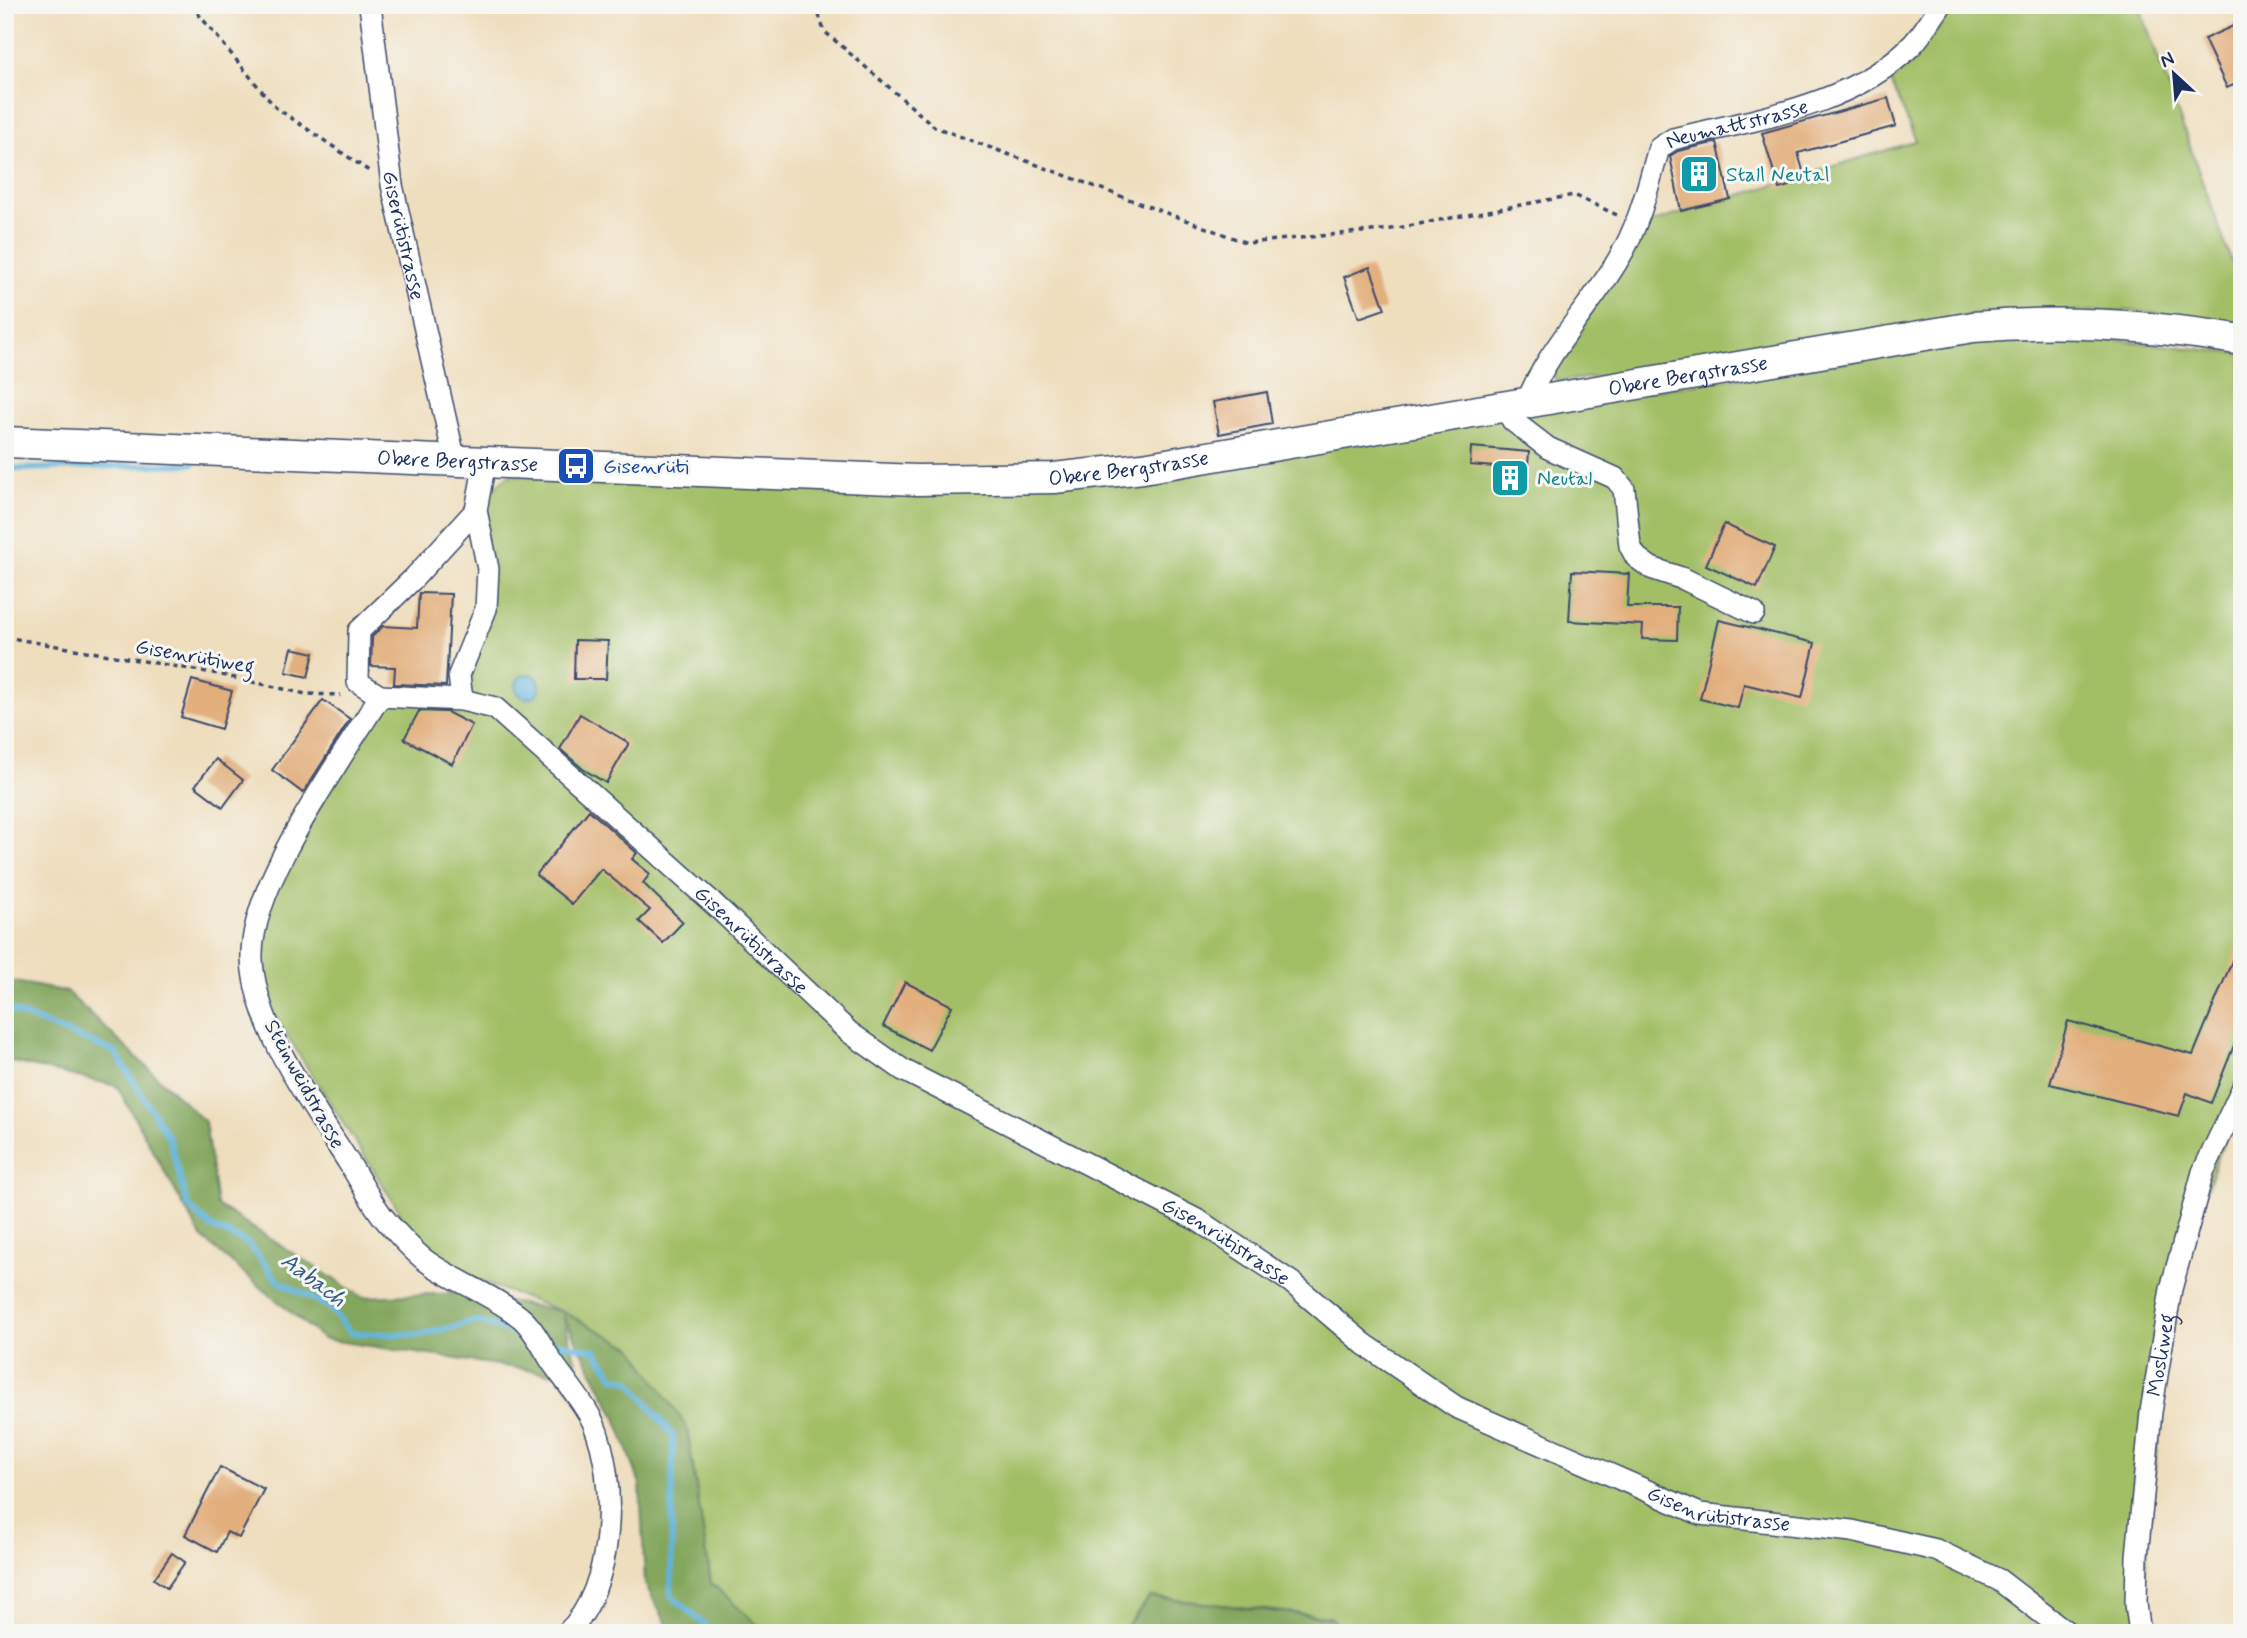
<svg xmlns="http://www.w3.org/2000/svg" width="2247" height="1638" font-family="Mynerve,sans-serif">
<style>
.green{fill:#a3bf66;stroke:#5f7762;stroke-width:2}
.forest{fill:#82a65b;stroke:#4e6a5c;stroke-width:2}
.water{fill:#5fb4db;stroke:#3d729c;stroke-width:2}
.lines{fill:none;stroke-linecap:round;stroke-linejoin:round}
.stream{stroke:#5fb4db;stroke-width:6}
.building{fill:#e2af7d}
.street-casing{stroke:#3b496c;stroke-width:24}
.secondary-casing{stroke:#3b496c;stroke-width:33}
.path{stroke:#3b496c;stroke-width:3.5;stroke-dasharray:5 5;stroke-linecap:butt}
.street{stroke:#fff;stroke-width:21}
.secondary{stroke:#fff;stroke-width:30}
.labels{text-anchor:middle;stroke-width:6;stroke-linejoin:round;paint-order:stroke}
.street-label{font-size:21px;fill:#1b2f5e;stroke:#f6f6f2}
.culture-label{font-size:21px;fill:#0d838f;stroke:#f6f6f2;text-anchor:start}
.transit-label{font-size:21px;fill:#164399;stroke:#f6f6f2;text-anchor:start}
.water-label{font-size:23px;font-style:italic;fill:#2f5784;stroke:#f6f6f2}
</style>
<rect width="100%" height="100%" fill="#f6f6f2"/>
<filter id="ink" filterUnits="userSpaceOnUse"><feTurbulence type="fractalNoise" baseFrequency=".0143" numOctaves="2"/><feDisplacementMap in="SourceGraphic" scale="14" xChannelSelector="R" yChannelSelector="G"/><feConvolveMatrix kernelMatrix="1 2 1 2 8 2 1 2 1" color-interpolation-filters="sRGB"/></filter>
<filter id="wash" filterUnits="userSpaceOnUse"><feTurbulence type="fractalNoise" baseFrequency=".00686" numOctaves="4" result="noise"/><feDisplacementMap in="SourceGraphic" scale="28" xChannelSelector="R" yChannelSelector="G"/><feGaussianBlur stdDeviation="1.57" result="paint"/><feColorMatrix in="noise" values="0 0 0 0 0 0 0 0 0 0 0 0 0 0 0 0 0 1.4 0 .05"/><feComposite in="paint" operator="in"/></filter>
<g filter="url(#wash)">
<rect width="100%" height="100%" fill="#efdebe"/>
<g class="green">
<path d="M1952,5H2139L2242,291L2241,327L2136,311L1994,312L1617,375L1557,381L1551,371L1643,225L1916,141L1889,77L1938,30Z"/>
<path d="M2045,332L2242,354V1089L2171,1289L2140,1633H1344L1331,1617L1150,1597L1121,1633H766L711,1583L687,1428L633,1348L561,1311L434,1265L256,987L255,927L380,696L462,700L488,569L476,510L491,490L509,475L917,480L1224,454Z"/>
</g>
<g class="forest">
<path d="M5,980L67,992L205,1122L217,1205L362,1297L460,1293L561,1311L633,1348L687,1428L711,1583L766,1633H672L645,1584L640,1484L615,1415L563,1315L592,1421L558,1374L323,1339L201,1237L117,1086L5,1060Z"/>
<path d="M1150,1597L1331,1618L1344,1633H1121Z"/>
</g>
<circle class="water" cx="528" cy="686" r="12"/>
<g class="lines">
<g class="stream">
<path d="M5,463L17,469L193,464"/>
<path d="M5,1008L115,1052L169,1138L188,1206L211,1227L248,1243L278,1281L329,1307L351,1333L420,1335L477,1321L530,1338"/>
<path d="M544,1341L595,1350L614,1377L630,1381L673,1436L671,1595L714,1633"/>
</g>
</g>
<g id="blocks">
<g class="building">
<path d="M2242,22V81L2227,88L2204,39Z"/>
<path d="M1888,98L1896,126L1798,153L1806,181L1779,189L1762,133Z"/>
<path d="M1717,142L1730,199L1681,211L1670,156L1678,151Z"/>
<path d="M1370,267L1385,309L1359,318L1344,277Z"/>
<path d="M1267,392L1272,424L1219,434L1213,402Z"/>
<path d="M1471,447L1529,452L1526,491L1492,489L1494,467L1470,465Z"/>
<path d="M1724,524L1775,547L1757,588L1706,565Z"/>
<path d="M1572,571L1629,574L1627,607H1678L1677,640L1642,639L1643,625L1569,621Z"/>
<path d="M419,593L451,594L446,686L394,684L395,667L371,666L372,637L383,626L417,628Z"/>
<path d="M1719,620L1815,643L1802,698L1744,684L1738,708L1700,699Z"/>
<path d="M575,640L608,641L606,679H574Z"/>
<path d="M292,648L314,653L308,677L286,672Z"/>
<path d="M192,680L232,691L221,729L181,717Z"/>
<path d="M323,700L350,719L303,793L272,770Z"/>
<path d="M419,711L447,712L472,725L452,764L404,739Z"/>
<path d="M580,714L629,743L606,783L583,769L560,749Z"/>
<path d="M216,759L243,780L223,807L195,786Z"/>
<path d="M589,810L637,853L632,859L650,874L643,883L683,922L663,943L639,921L650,910L601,869L572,904L536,875Z"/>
<path d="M2242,937V1025L2211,1103L2187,1093L2179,1116L2050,1084L2068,1021L2193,1055Z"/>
<path d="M905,982L952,1006L929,1050L883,1026Z"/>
<path d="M220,1467L264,1489L239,1538L227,1532L217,1552L185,1535Z"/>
<path d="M172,1553L185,1562L167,1588L154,1579Z"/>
</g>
</g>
</g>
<g filter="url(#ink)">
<use href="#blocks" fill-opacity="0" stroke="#3b496c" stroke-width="2"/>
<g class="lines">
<defs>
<g id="street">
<path id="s1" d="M370,5L392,185L455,461"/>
<path id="s2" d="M1527,402C1548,349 1589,309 1618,260C1639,226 1648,186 1659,148L1673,139C1754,119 1851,107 1913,44C1923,33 1932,18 1941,5"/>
<path d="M1504,406L1513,421L1548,448L1615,478L1624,489L1630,546L1636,557L1651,568L1684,579L1754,613"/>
<path d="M380,696L358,682L359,631L413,579L476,510"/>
<path d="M462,700L459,675L486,609L488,569L476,510L485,462"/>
<path id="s3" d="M567,1633C615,1588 618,1480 593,1422C583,1401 565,1381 552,1362C543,1348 533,1327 520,1317C493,1295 457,1282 429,1263C414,1253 401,1237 389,1224C373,1207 362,1183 349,1163C313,1106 255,1029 252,959C249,885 341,760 380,696L462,700L495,708L714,904L849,1032L903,1070L1199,1221L1291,1282L1364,1344L1456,1407L1700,1514L1852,1531L1936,1550L1999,1580L2068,1633"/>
<path id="s4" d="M2140,1633L2136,1604L2137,1556L2151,1412L2171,1289L2203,1172L2242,1089"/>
</g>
<g id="secondary">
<path id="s5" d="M5,442L917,480L1054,478L1143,468L1973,327C2065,319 2151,325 2242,340"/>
</g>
</defs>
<use href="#street" class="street-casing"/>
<use href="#secondary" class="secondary-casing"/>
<g class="path">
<path d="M191,5L275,107L369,171"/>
<path d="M816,5L824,31L935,127L1247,243L1392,229L1574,195L1619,216"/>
<path d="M5,637L213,673L306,694L341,695"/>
</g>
<use href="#street" class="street"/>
<use href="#secondary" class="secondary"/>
</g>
</g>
<defs>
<symbol id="building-square" viewBox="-11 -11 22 22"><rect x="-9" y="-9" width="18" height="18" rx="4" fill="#0f9aa8" stroke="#f6f6f2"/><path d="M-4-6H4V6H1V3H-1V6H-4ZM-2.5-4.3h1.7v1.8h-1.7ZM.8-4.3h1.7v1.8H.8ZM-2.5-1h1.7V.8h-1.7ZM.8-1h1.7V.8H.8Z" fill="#fff"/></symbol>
<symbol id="bus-square" viewBox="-11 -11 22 22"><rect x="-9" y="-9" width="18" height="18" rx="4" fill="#1a4fb4" stroke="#f6f6f2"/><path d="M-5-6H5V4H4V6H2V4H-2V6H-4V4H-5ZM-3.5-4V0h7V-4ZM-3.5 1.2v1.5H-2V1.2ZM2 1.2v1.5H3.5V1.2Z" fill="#fff"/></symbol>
</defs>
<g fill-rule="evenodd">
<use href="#building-square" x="1677" y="152" width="44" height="44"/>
<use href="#bus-square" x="554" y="444" width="44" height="44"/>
<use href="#building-square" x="1488" y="456" width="44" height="44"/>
</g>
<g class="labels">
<g class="street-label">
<text dy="7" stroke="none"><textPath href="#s2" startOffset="371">Neumattstrasse</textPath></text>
<text dy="7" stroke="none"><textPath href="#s1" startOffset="233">Giserütistrasse</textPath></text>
<text dy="7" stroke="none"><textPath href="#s5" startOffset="1692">Obere Bergstrasse</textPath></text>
<text dy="7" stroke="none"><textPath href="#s5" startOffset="453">Obere Bergstrasse</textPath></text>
<text dy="7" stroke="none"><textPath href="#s5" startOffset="1125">Obere Bergstrasse</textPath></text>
<text transform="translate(195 656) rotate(10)" y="7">Gisenrütiweg</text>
<text dy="7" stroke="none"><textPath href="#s3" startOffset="1572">Gisenrütistrasse</textPath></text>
<text transform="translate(305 1084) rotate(61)" y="7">Steinweidstrasse</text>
<text dy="7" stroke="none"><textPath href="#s3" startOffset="2138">Gisenrütistrasse</textPath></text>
<text dy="7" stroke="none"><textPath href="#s4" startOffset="280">Mosliweg</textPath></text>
<text dy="7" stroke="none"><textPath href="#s3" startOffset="2706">Gisenrütistrasse</textPath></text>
</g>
<g class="culture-label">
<text x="1726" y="181">Stall Neutal</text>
<text x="1537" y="485">Neutal</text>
</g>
<g class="transit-label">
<text x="603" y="473">Gisenrüti</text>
</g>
<g class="water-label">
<text transform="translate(314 1279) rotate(37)" y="8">Aabach</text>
</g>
</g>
<rect width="2247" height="1638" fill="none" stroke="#f6f6f2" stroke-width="28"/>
<g transform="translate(2174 74) rotate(334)" stroke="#f6f6f2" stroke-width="5" paint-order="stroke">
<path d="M0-5L12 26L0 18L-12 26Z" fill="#1b2f5e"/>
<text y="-10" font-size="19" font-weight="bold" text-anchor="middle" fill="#1b2f5e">N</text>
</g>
</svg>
